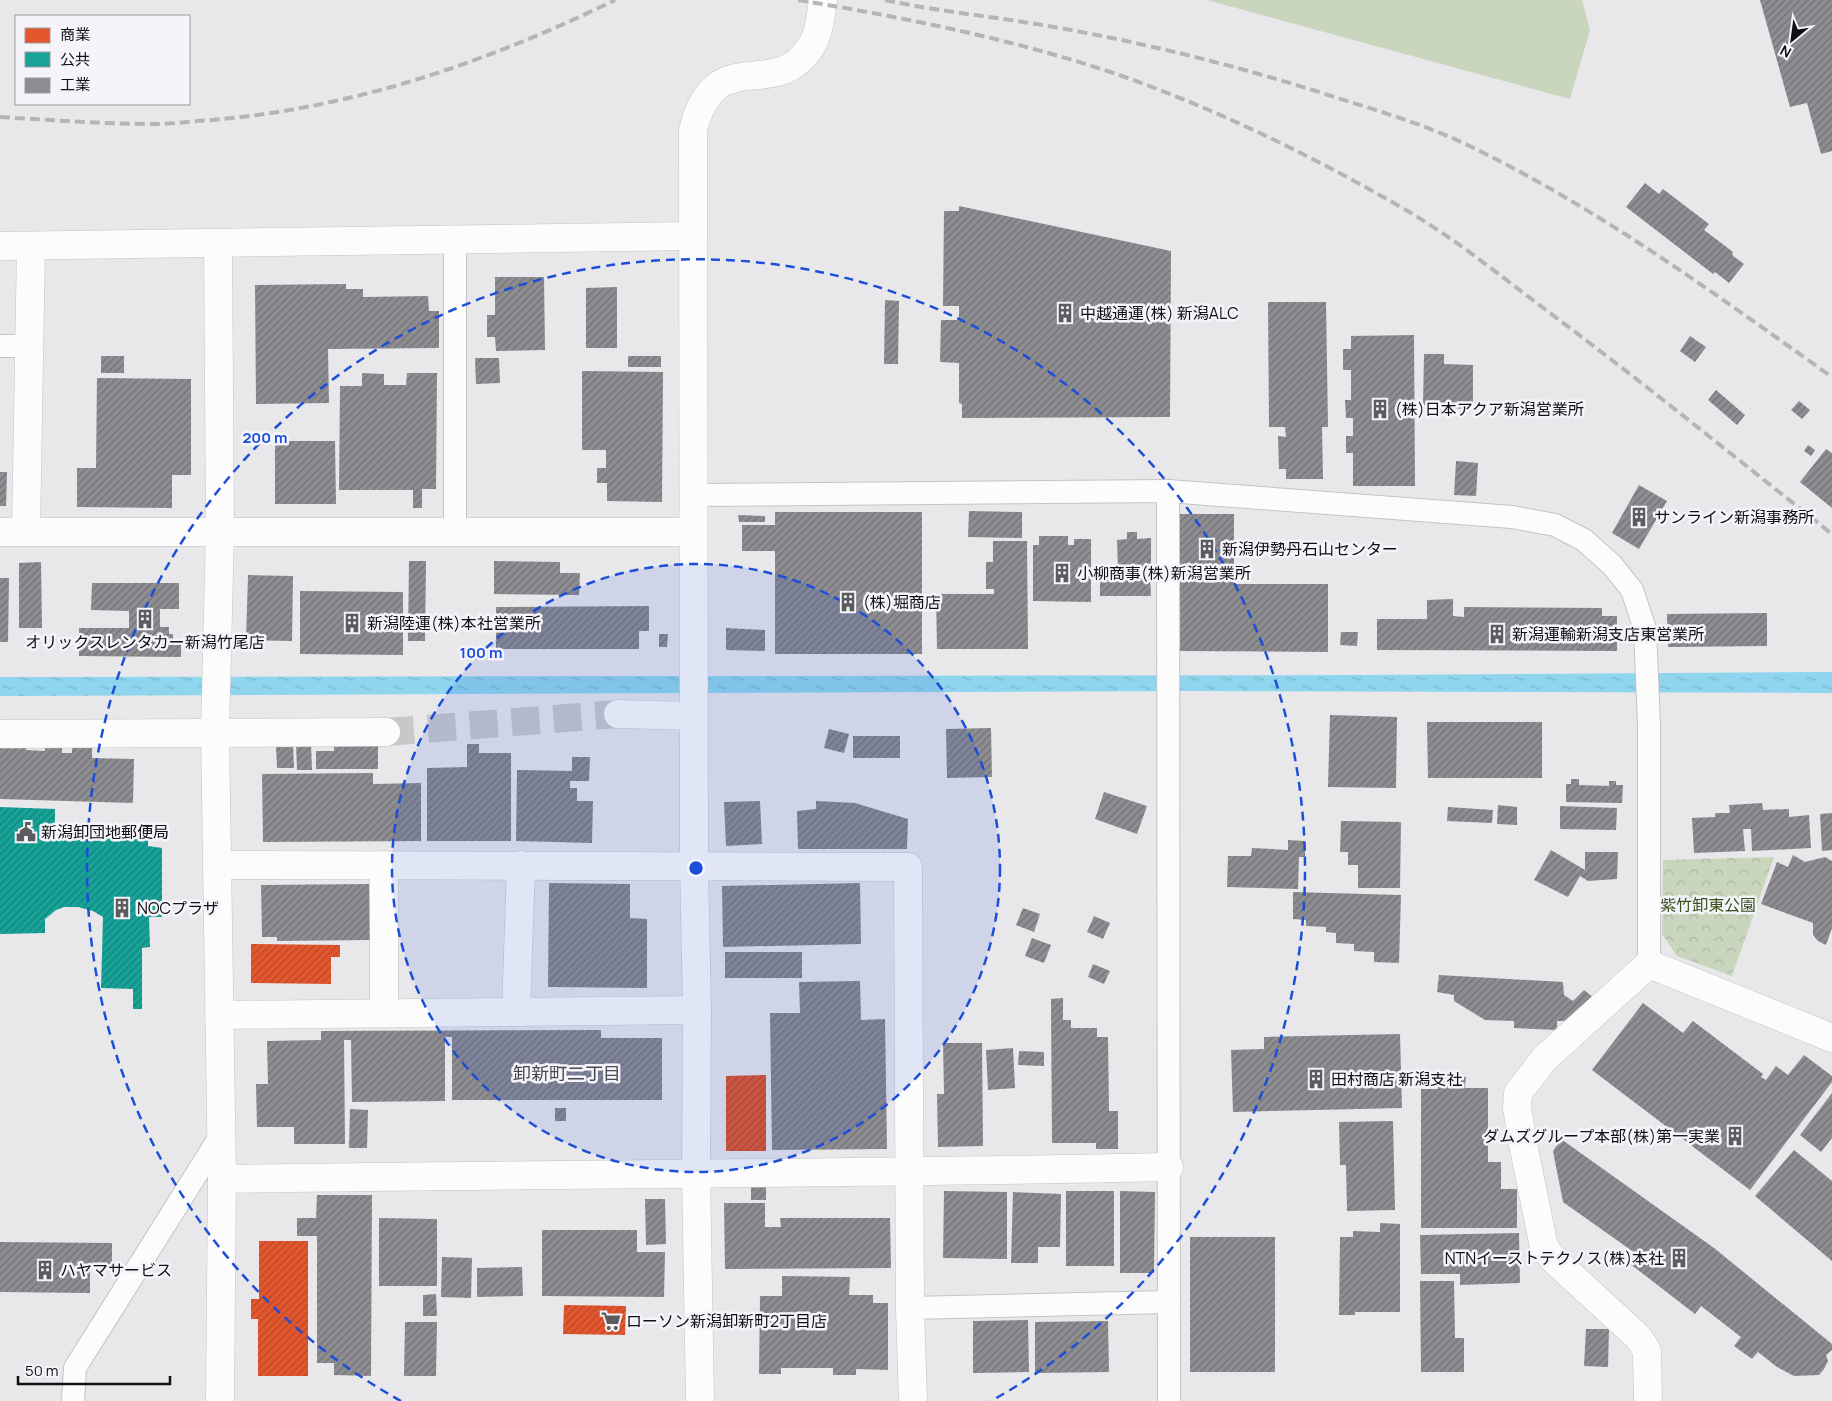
<svg xmlns="http://www.w3.org/2000/svg" width="1832" height="1401" font-family="Manrope,'Noto Sans JP',sans-serif">
<style>
.park{fill:url(#park-crowns)}
.garden{fill:#c9d5bd}
.water{fill:url(#water-ripples)}
.shops{fill:url(#shops-hatch)}
.public{fill:url(#public-hatch)}
.industry{fill:url(#industry-hatch)}
.lines{fill:none;stroke-linecap:round;stroke-linejoin:round}
.secondary-tunnel{stroke:#c8c8ca;stroke-width:28;stroke-dasharray:28 14;stroke-linecap:butt}
.street-casing{stroke:#c4c4c6;stroke-width:24}
.secondary-casing{stroke:#c4c4c6;stroke-width:29}
.street{stroke:#fcfcfc;stroke-width:22}
.secondary{stroke:#fcfcfc;stroke-width:28}
.rail{stroke:#b5b5b6;stroke-width:4;stroke-dasharray:10 5;stroke-linecap:butt}
.ring{fill:none;stroke:#1d4ed8;stroke-width:2.5;stroke-dasharray:9 6}
.labels{text-anchor:middle;stroke-width:5;stroke-linejoin:round;paint-order:stroke}
.poi-label{font-size:16px;fill:#101012;stroke:#f4f4fa;text-anchor:start}
.park-label{font-size:16px;fill:#394f1b;stroke:#f4f4fa}
.neighbourhood-label{font-size:18px;fill:#49494e;stroke:#f4f4fa}
.centre{fill:#1d4ed8;stroke:#f4f4fa;stroke-width:2.5}
.ring-label{font-size:15px;text-anchor:middle;font-weight:bold;fill:#1d4ed8;stroke:#f4f4fa;stroke-width:5;stroke-linejoin:round;paint-order:stroke}
</style>
<defs>
<pattern id="park-crowns" width="20" height="18" patternUnits="userSpaceOnUse" patternTransform="scale(1.25)"><rect width="20" height="18" fill="#c9d5bd"/><path d="M2 6a3 3 0 1 1 6 0M12 15a3 3 0 1 1 6 0" fill="none" stroke="#acb6a1"/></pattern>
<pattern id="water-ripples" width="26" height="14" patternUnits="userSpaceOnUse" patternTransform="scale(1.25)"><rect width="26" height="14" fill="#8ed5ed"/><path d="M2 4q2-2 4 0t4 0M15 11q2-2 4 0t4 0" fill="none" stroke="#79b6ca"/></pattern>
<pattern id="shops-hatch" width="6" height="6" patternUnits="userSpaceOnUse" patternTransform="scale(1.25)"><rect width="6" height="6" fill="#e4572e"/><path d="M-1 1l2-2M0 6l6-6M5 7l2-2" fill="none" stroke="#b74726"/></pattern>
<pattern id="public-hatch" width="6" height="6" patternUnits="userSpaceOnUse" patternTransform="scale(1.25)"><rect width="6" height="6" fill="#17a398"/><path d="M-1 1l2-2M0 6l6-6M5 7l2-2" fill="none" stroke="#13837b"/></pattern>
<pattern id="industry-hatch" width="6" height="6" patternUnits="userSpaceOnUse" patternTransform="scale(1.25)"><rect width="6" height="6" fill="#8d8d92"/><path d="M-1 1l2-2M0 6l6-6M5 7l2-2" fill="none" stroke="#727276"/></pattern>
</defs>
<rect width="100%" height="100%" fill="#e8e8eb"/>
<path class="park" d="M1774,857L1732,976L1677,956L1662,934L1663,860Z"/>
<path class="garden" d="M1207,0H1582L1590,30L1570,99Z"/>
<path class="water" d="M1832,672V693L1177,691L0,696V677L1366,675Z"/>
<g class="shops">
<path d="M251,944L340,945V957H331V984L251,983Z"/>
<path d="M766,1075V1151H726V1076Z"/>
<path d="M259,1241H308V1376H258V1319H251V1299H259Z"/>
<path d="M564,1305L626,1306L625,1335L563,1334Z"/>
</g>
<path class="public" d="M0,807L55,809V834L99,837V829H148V846L162,848V917H149L150,947L142,948V1009H133V989L101,988L103,917L93,911L78,907H64L56,910L45,919V933L0,934Z"/>
<g class="industry">
<path d="M1760,0H1832V151L1821,154L1807,103L1790,107Z"/>
<path d="M1645,183L1659,194L1663,189L1709,224L1704,230L1733,252L1732,255L1744,264L1729,283L1715,272L1713,274L1626,207Z"/>
<path d="M959,206L1171,251L1170,417L962,418V404L959,403V363L940,362L941,320H959V306H943L944,211H959Z"/>
<path d="M495,277H544L545,350L496,351L495,337H487V315H495Z"/>
<path d="M346,284V289H363V297L428,296L429,311H439V348L328,349L329,403L256,404L255,285Z"/>
<path d="M617,287V348H586V288Z"/>
<path d="M885,300L899,301L898,364H884Z"/>
<path d="M1268,302H1326L1328,427H1322L1323,479H1286V469H1279L1278,436L1286,437L1285,427H1269Z"/>
<path d="M1414,335L1415,486H1353V453H1346V436H1353V418H1346L1345,400H1351V370H1343V349H1351V336Z"/>
<path d="M1690,336L1706,347L1695,362L1680,351Z"/>
<path d="M1424,354H1444V364L1473,365V409L1442,408V405H1423Z"/>
<rect x="101" y="356" width="23" height="17"/>
<rect x="628" y="356" width="33" height="11"/>
<path d="M475,358H499L500,383L476,384Z"/>
<path d="M582,371L663,372L662,502L607,501V483H597V468H606V450H582Z"/>
<path d="M362,373L384,374V385H406L407,373H437L436,489H422V508H413V490H339L340,386H362Z"/>
<path d="M97,378L191,379V475H172V508L77,507V468H96Z"/>
<path d="M1716,390L1745,415L1737,425L1708,400Z"/>
<path d="M1799,401L1810,410L1802,419L1791,410Z"/>
<path d="M275,441H335L336,504H275Z"/>
<path d="M1808,445L1815,450L1811,456L1804,451Z"/>
<path d="M1826,449L1832,453V508L1800,482Z"/>
<path d="M1456,461L1478,463L1476,496L1454,495Z"/>
<path d="M0,472H7L6,506H0Z"/>
<path d="M1639,485L1667,501L1639,549L1612,533Z"/>
<path d="M969,511L1022,512V538L968,537Z"/>
<path d="M775,512H922V654H775V551H742V525H775Z"/>
<path d="M1180,514H1234V584H1328V652L1180,651Z"/>
<path d="M738,515L765,516V522H739Z"/>
<path d="M1127,532H1137V539L1151,538V569H1118L1117,540L1127,539Z"/>
<path d="M1039,536H1068V545H1074V539H1091V602L1033,601V545H1039Z"/>
<path d="M993,541H1027L1028,649H937L936,594H994V589H986V562H993Z"/>
<path d="M409,561H426L425,641H408Z"/>
<path d="M494,561L560,562V573H580L579,595L494,594Z"/>
<path d="M41,562L42,628H19V563Z"/>
<path d="M248,575L293,576L292,641L246,640Z"/>
<path d="M1150,575L1151,596H1100V576Z"/>
<path d="M0,578H9L8,642H0Z"/>
<path d="M92,583H179V609H160V627H169V634H173V639H181V657L79,656V628H129V611L91,610Z"/>
<path d="M300,591L403,592V655L300,654Z"/>
<path d="M1453,599V616L1464,617V607L1602,608V616H1617V651L1377,650V619H1427V600Z"/>
<path d="M649,606V631H639V649H496V607Z"/>
<path d="M1767,613V646L1668,647L1667,614Z"/>
<path d="M726,628L765,630V651L726,650Z"/>
<path d="M1341,632H1358L1357,646L1340,645Z"/>
<path d="M659,634H668L667,647H659Z"/>
<path d="M1330,715L1397,717L1396,788L1328,787Z"/>
<path d="M1427,722H1542V778H1428Z"/>
<path d="M991,728L992,777L947,778L946,729Z"/>
<path d="M829,729L849,734L844,753L824,748Z"/>
<rect x="853" y="736" width="47" height="22"/>
<path d="M334,742L378,743V769H316V751H334Z"/>
<path d="M45,744L62,745V753H72V745L92,746V758L134,759L133,803L0,799V745H27L26,750L45,751Z"/>
<path d="M293,744L294,768H277L276,745Z"/>
<path d="M296,744H311L312,770H297Z"/>
<path d="M467,744H479V753H511V841H427V768L467,767Z"/>
<path d="M572,757H590L589,781H570V788H577V801H593L592,843L516,841L517,770L572,771Z"/>
<path d="M373,773V784L421,783V841L263,842L262,774Z"/>
<path d="M1571,779H1579V785L1609,786V781H1616V785H1623L1622,803L1566,802V784H1571Z"/>
<path d="M1104,792L1147,806L1137,834L1095,819Z"/>
<path d="M760,801L762,844L726,846L724,802Z"/>
<path d="M816,801L855,803L908,819L907,849H798L797,811L816,809Z"/>
<path d="M1762,803L1763,810L1789,809V817L1809,815L1811,848L1752,851L1751,829H1743L1745,851L1694,853L1692,818L1715,817V813H1730L1729,805Z"/>
<path d="M1498,805L1517,807V825L1497,824Z"/>
<path d="M1560,806L1617,808L1616,830L1560,829Z"/>
<path d="M1448,807L1493,810L1492,823L1447,821Z"/>
<path d="M1832,813V850L1822,851L1820,814Z"/>
<path d="M1341,821L1401,822L1400,888H1358V865H1348V852H1340Z"/>
<path d="M1288,840L1305,841V857H1299L1298,889L1227,887L1228,856H1251L1252,848L1288,850Z"/>
<path d="M1551,850L1585,870V852H1618L1617,879L1588,881L1580,876L1568,897L1534,880Z"/>
<path d="M1793,855L1805,862L1825,857L1832,861V928L1826,945L1818,941L1813,935V923L1761,904L1777,862L1788,867Z"/>
<path d="M549,883L630,884V918L647,919V988L548,987Z"/>
<path d="M860,883L861,944L723,947L722,886Z"/>
<path d="M369,884L370,940L277,941V937H262L261,885Z"/>
<path d="M1293,892L1401,895L1399,963L1374,962V952L1354,951V944L1336,943V933L1326,932V927L1306,926V920L1293,919Z"/>
<path d="M1023,908L1040,914L1034,932L1016,925Z"/>
<path d="M1094,916L1110,923L1103,939L1087,932Z"/>
<path d="M1032,938L1051,945L1044,963L1025,956Z"/>
<rect x="725" y="952" width="77" height="26"/>
<path d="M1093,964L1110,971L1104,984L1088,977Z"/>
<path d="M1439,975L1563,982L1564,995L1573,1001L1584,990L1594,998L1567,1021H1557V1030L1514,1028V1021L1485,1020L1454,1001V995L1437,992Z"/>
<path d="M860,981L861,1020L885,1019L887,1149L772,1150L770,1013H800L799,982Z"/>
<path d="M1063,998V1020H1071V1028H1097V1037H1108L1109,1111H1118V1149H1096V1143H1052L1051,999Z"/>
<path d="M1643,1003L1683,1033L1693,1021L1763,1074L1761,1077L1766,1080L1776,1066L1788,1075L1804,1055L1832,1076V1082L1750,1190L1592,1070Z"/>
<path d="M601,1030V1038H662V1100H452V1037H445V1101L352,1102L351,1040H344L345,1144H294V1127H257L256,1084H268L267,1041L321,1040V1031Z"/>
<path d="M1400,1034L1402,1108L1233,1112L1231,1050L1264,1049V1037Z"/>
<path d="M943,1043H982L983,1146L938,1147L937,1094H944Z"/>
<path d="M1013,1048L1015,1088L988,1090L986,1050Z"/>
<path d="M1019,1051L1044,1052V1066L1018,1065Z"/>
<path d="M1438,1077H1466L1465,1088H1488V1162H1501V1189H1517V1228H1421V1089H1438Z"/>
<path d="M1832,1093V1138L1821,1152L1800,1135Z"/>
<rect x="555" y="1108" width="11" height="13"/>
<path d="M350,1109L368,1110L367,1148H349Z"/>
<path d="M1393,1121L1395,1210L1347,1211L1346,1165H1340L1339,1122Z"/>
<path d="M1561,1139L1714,1248L1832,1344V1350L1826,1355L1828,1361L1824,1369L1819,1375L1794,1376L1777,1367L1758,1352L1752,1359L1734,1346L1741,1337L1701,1306L1695,1314L1629,1263L1635,1253L1563,1202L1553,1151Z"/>
<path d="M1794,1150L1832,1181V1261L1755,1196Z"/>
<path d="M766,1186V1200H751V1187Z"/>
<path d="M944,1191L1007,1192V1259L943,1258Z"/>
<rect x="1066" y="1191" width="48" height="75"/>
<path d="M1120,1191L1155,1192L1154,1273H1120Z"/>
<path d="M1013,1192L1061,1194L1060,1247H1038V1263H1011Z"/>
<path d="M317,1195H372L371,1376L334,1375V1363H317V1236H297V1218H316Z"/>
<path d="M645,1199H665L666,1244L646,1245Z"/>
<path d="M724,1203H765V1227H781L780,1218H890L891,1268L725,1269Z"/>
<path d="M379,1218L437,1219V1286H379Z"/>
<path d="M1380,1223L1400,1224V1312H1355V1315H1339L1340,1237H1353V1231L1380,1232Z"/>
<path d="M542,1230H637V1252H665L664,1297L542,1296Z"/>
<path d="M1519,1233L1520,1283L1460,1285V1274H1421L1420,1235Z"/>
<rect x="1190" y="1237" width="85" height="135"/>
<path d="M0,1242L112,1243V1264H90V1293L0,1292Z"/>
<path d="M442,1257L472,1258L471,1298L441,1297Z"/>
<path d="M522,1267L523,1296L477,1297V1268Z"/>
<path d="M782,1276L850,1277L849,1295H873V1303H888V1370L856,1369V1375H833V1368H781V1374H759L760,1296H782Z"/>
<path d="M1420,1281H1454L1455,1338H1464V1372H1421Z"/>
<path d="M436,1294L437,1316H423V1295Z"/>
<path d="M1028,1320L1029,1372L973,1373V1321Z"/>
<path d="M1108,1321L1109,1372L1035,1373V1322Z"/>
<path d="M405,1322H437L436,1376H404Z"/>
<path d="M1586,1329H1609L1608,1367L1584,1366Z"/>
</g>
<g class="lines">
<path class="secondary-tunnel" d="M386,732L618,714"/>
<defs>
<g id="street">
<path d="M0,346H29"/>
<path d="M1168,491L1169,1401"/>
<path d="M693,495L1168,491L1512,517L1555,525L1584,540L1612,565L1632,590L1645,629L1649,725V964"/>
<path d="M455,532V240"/>
<path d="M910,1308L1169,1302"/>
<path d="M73,1401L75,1368L221,1135"/>
</g>
<g id="secondary">
<path d="M218,244L220,532L215,732L222,1179L220,1401"/>
<path d="M0,246L693,236"/>
<path d="M0,532H693"/>
<path d="M26,532L31,246"/>
<path d="M618,714L693,716"/>
<path d="M0,734L386,732"/>
<path d="M217,865L908,867L910,1308L913,1401"/>
<path d="M516,1012L521,865"/>
<path d="M384,1013V865"/>
<path d="M219,1015L697,1010"/>
<path d="M222,1179C537,1174 853,1174 1169,1167"/>
<path d="M700,1401L696,1172L697,1010L694,866L693,130C715,41 774,103 810,48C819,35 821,15 823,0"/>
<path d="M1648,1401L1647,1351L1639,1338L1553,1259L1544,1247L1522,1139L1517,1107L1518,1093L1545,1058L1649,964L1832,1038"/>
</g>
</defs>
<use href="#street" class="street-casing"/>
<use href="#secondary" class="secondary-casing"/>
<use href="#street" class="street"/>
<use href="#secondary" class="secondary"/>
<g class="rail">
<path d="M798,0C907,18 1018,40 1122,76C1221,111 1316,158 1406,210C1454,238 1498,274 1542,307C1640,380 1736,458 1832,534"/>
<path d="M885,0C941,12 998,17 1054,27C1145,43 1234,65 1322,93C1368,108 1415,121 1459,141C1593,204 1712,292 1832,377"/>
<path d="M0,117C51,120 103,124 155,124C174,124 193,121 212,120C354,108 488,62 615,0"/>
</g>
</g>
<circle cx="696" cy="868" r="304" fill="#1d4ed8" fill-opacity=".12"/>
<g class="ring">
<circle cx="696" cy="868" r="304"/>
<path d="M401 1401A609 609 0 1 1 991 1401"/>
</g>
<defs>
<symbol id="building-bare" viewBox="-9 -9 18 18"><path d="M-4-6H4V6H1V3H-1V6H-4ZM-2.5-4.3h1.7v1.8h-1.7ZM.8-4.3h1.7v1.8H.8ZM-2.5-1h1.7V.8h-1.7ZM.8-1h1.7V.8H.8Z" fill="#5c5c5e" stroke="#f4f4fa" stroke-width="2.5" paint-order="stroke"/></symbol>
<symbol id="civic-bare" viewBox="-9 -9 18 18"><path d="M-.6-6.5H3V-4.5H.6V-3L4-1V1h2V6H-6V1h2V-1L-.6-3ZM-1.2 2.5V6h2.4V2.5Z" fill="#5c5c5e" stroke="#f4f4fa" stroke-width="2.5" paint-order="stroke"/></symbol>
<symbol id="supermarket-bare" viewBox="-9 -9 18 18"><path d="M-6-5.5h2.5l.6 2H6L4.5 2H-2.5L-4.4-4H-6ZM-1.5 3.2a1.3 1.3 0 1 0 .1 0ZM3 3.2a1.3 1.3 0 1 0 .1 0Z" fill="#5c5c5e" stroke="#f4f4fa" stroke-width="2.5" paint-order="stroke"/></symbol>
</defs>
<g fill-rule="evenodd">
<use href="#building-bare" x="1051" y="299" width="28" height="28"/>
<use href="#building-bare" x="1366" y="395" width="28" height="28"/>
<use href="#building-bare" x="1625" y="503" width="28" height="28"/>
<use href="#building-bare" x="1193" y="535" width="28" height="28"/>
<use href="#building-bare" x="1048" y="559" width="28" height="28"/>
<use href="#building-bare" x="834" y="588" width="28" height="28"/>
<use href="#building-bare" x="131" y="605" width="28" height="28"/>
<use href="#building-bare" x="338" y="609" width="28" height="28"/>
<use href="#building-bare" x="1483" y="620" width="28" height="28"/>
<use href="#civic-bare" x="12" y="818" width="28" height="28"/>
<use href="#building-bare" x="108" y="894" width="28" height="28"/>
<use href="#building-bare" x="1302" y="1065" width="28" height="28"/>
<use href="#building-bare" x="1721" y="1122" width="28" height="28"/>
<use href="#building-bare" x="1665" y="1244" width="28" height="28"/>
<use href="#building-bare" x="31" y="1256" width="28" height="28"/>
<use href="#supermarket-bare" x="597" y="1307" width="28" height="28"/>
</g>
<g class="labels">
<g class="poi-label">
<text x="1080" y="319">中越通運(株) 新潟ALC</text>
<text x="1395" y="415">(株)日本アクア新潟営業所</text>
<text x="1654" y="523">サンライン新潟事務所</text>
<text x="1222" y="555">新潟伊勢丹石山センター</text>
<text x="1077" y="579">小柳商事(株)新潟営業所</text>
<text x="863" y="608">(株)堀商店</text>
<text x="367" y="629">新潟陸運(株)本社営業所</text>
<text x="1512" y="640">新潟運輸新潟支店東営業所</text>
<text x="145" y="648" text-anchor="middle">オリックスレンタカー新潟竹尾店</text>
<text x="41" y="838">新潟卸団地郵便局</text>
<text x="137" y="914">NOCプラザ</text>
<text x="1331" y="1085">田村商店 新潟支社</text>
<text x="1720" y="1142" text-anchor="end">ダムズグループ本部(株)第一実業</text>
<text x="1664" y="1264" text-anchor="end">NTNイーストテクノス(株)本社</text>
<text x="60" y="1276">ハヤマサービス</text>
<text x="626" y="1327">ローソン新潟卸新町2丁目店</text>
</g>
<g class="park-label">
<text x="1708" y="911">紫竹卸東公園</text>
</g>
<g class="neighbourhood-label">
<text x="567" y="1080">卸新町二丁目</text>
</g>
</g>
<circle cx="696" cy="868" r="8" class="centre"/>
<g class="ring-label">
<text x="265" y="443">200 m</text>
<text x="481" y="658">100 m</text>
</g>
<rect x="15" y="15" width="175" height="90" fill="#f4f4fa" stroke="#99999d"/>
<rect x="25" y="28" width="25" height="15" fill="#e4572e" stroke="#99999d"/>
<text x="60" y="40" font-size="15" fill="#101012">商業</text>
<rect x="25" y="52" width="25" height="15" fill="#17a398" stroke="#99999d"/>
<text x="60" y="65" font-size="15" fill="#101012">公共</text>
<rect x="25" y="78" width="25" height="15" fill="#8d8d92" stroke="#99999d"/>
<text x="60" y="90" font-size="15" fill="#101012">工業</text>
<g transform="translate(1792 40) rotate(209)" stroke="#f4f4fa" stroke-width="4" paint-order="stroke">
<path d="M0-4L9 19L0 12L-9 19Z" fill="#101012"/>
<text y="-8" font-size="14" font-weight="bold" text-anchor="middle" fill="#101012">N</text>
</g>
<path d="M18 1376v8h152v-8" fill="none" stroke="#101012" stroke-width="2.5"/>
<text x="25" y="1376" font-size="15" fill="#101012" stroke="#f4f4fa" stroke-width="4" paint-order="stroke">50 m</text>
</svg>
